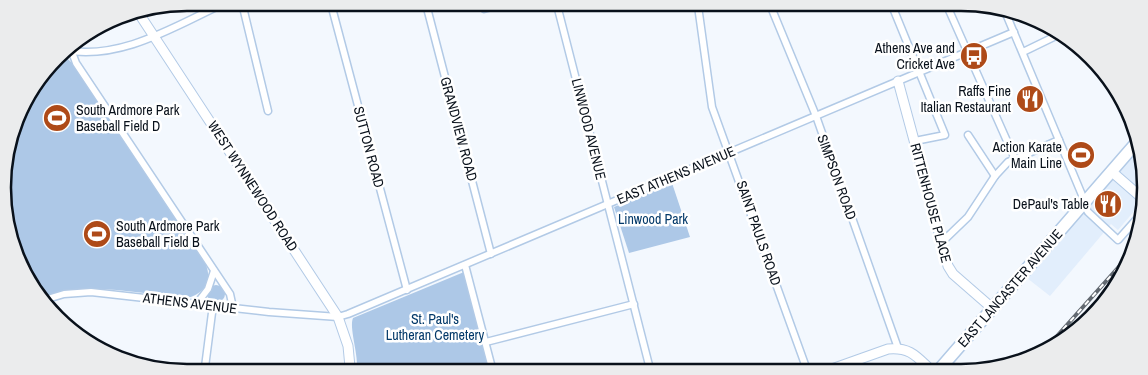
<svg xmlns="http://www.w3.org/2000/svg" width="1148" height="375" font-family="'Archivo Narrow',sans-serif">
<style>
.built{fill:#e2eefc}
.green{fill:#adc8e7}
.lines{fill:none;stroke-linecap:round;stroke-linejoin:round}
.street-casing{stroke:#b2cae6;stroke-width:9}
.secondary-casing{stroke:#b2cae6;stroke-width:11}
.highway-casing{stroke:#b2cae6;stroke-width:14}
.street{stroke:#fff;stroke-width:6}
.secondary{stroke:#fff;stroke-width:9}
.highway{stroke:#fff;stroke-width:11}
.rail-casing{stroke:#626971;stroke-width:4}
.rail{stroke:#fff;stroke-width:2;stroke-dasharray:5.5;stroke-linecap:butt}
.labels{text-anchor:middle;stroke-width:5;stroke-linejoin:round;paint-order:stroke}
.poi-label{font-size:14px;fill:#09111b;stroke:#fff;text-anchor:end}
.street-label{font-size:14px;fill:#09111b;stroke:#fff}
.park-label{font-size:14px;fill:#033969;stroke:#fff}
.rim{fill:none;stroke:#09111b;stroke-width:2.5}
</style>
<rect width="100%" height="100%" fill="#f3f8fe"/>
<g class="built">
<path d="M1139,149L1144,163L1142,193L1120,172Z"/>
<path d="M1113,178L1141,203L1118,230L1111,224L1050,296L1027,278Z"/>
</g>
<g class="green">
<path d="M62,53L73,64L206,265C213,282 202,296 185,298C140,294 84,280 41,298L34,291L9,235L4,164L22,105Z"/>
<path d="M672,183L690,237L629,253L614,207Z"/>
<path d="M464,272L488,368L357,367C358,353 349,327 353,318Z"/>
<circle cx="216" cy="294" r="9"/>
</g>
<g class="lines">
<defs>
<g id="street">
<path d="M242,3L268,111"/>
<path d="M331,4L407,290"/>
<path d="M426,4L491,254"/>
<path d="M483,5L484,9L500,5"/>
<path d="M557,5L650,369"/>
<path d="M698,6L712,107L807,370"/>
<path d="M771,7L816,116L898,348"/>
<path d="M893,8L945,135L915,141"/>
<path d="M948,8L1015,159"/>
<path d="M1004,9L1082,195L1083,204L1088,212L1118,240L1141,214"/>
<path d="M64,50C121,61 175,26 225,3"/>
<path d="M72,52L76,63L230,294L233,308"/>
<path d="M1023,52L1060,34"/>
<path d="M968,135L995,176"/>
<path d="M941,243L968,217L995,176L1008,162L1059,140"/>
<path d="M465,265L492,368"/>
<path d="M44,300L64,294L91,292L269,312L338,317L348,314L1014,32"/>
<path d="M198,302L208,289L214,271"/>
<path d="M486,342L634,304"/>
<path d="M205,367L213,305"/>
</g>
<g id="secondary">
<path d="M138,12L338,317L348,346L350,367"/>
<path d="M898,81L948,266L953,274L992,308"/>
<path d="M1111,171L1142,198"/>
<path d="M829,370L888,349C911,347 917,357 932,371"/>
</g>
<path id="highway" d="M938,371L1137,142"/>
</defs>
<use href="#street" class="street-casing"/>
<use href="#secondary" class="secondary-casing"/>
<use href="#highway" class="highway-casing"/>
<use href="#street" class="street"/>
<use href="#secondary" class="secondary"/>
<use href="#highway" class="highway"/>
<defs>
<g id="rail">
<path d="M1075,332L1121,280"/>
<path d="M1041,354L1133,251"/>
</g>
</defs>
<use href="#rail" class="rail-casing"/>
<use href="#rail" class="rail"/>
</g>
<defs>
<symbol id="bus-disc" viewBox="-11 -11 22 22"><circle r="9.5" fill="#ae4a18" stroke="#fff"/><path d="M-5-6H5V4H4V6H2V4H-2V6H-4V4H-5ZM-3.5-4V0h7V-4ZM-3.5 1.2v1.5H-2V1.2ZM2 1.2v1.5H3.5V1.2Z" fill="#fff"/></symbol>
<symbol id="restaurant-disc" viewBox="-11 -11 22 22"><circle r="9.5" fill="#ae4a18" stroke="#fff"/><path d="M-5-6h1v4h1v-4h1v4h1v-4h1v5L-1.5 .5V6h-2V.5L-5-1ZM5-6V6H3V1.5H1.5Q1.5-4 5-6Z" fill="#fff"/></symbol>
<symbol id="stadium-disc" viewBox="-11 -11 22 22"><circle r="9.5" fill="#ae4a18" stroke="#fff"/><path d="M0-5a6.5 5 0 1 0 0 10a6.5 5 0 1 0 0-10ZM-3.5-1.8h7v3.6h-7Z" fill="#fff"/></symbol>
</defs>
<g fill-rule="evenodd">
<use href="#bus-disc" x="958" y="40" width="32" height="32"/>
<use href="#restaurant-disc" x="1014" y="83" width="32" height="32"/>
<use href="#stadium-disc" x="41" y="102" width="32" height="32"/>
<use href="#stadium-disc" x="1065" y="139" width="32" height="32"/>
<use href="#restaurant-disc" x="1092" y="188" width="32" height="32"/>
<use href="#stadium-disc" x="81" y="218" width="32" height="32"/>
</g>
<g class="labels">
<g class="poi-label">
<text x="955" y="53">Athens Ave and<tspan x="955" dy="16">Cricket Ave</tspan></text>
<text x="1011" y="96">Raffs Fine<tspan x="1011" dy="16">Italian Restaurant</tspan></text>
<text x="76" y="115" text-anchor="start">South Ardmore Park<tspan x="76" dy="16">Baseball Field D</tspan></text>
<text x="1062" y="152">Action Karate<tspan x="1062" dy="16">Main Line</tspan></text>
<text x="1089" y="209">DePaul's Table</text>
<text x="116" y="231" text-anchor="start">South Ardmore Park<tspan x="116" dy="16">Baseball Field B</tspan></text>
</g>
<g class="street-label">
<text transform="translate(459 129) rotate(75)" y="5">GRANDVIEW ROAD</text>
<text transform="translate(589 129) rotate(76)" y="5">LINWOOD AVENUE</text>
<text transform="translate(369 147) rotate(75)" y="5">SUTTON ROAD</text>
<text transform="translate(676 175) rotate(-23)" y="5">EAST ATHENS AVENUE</text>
<text transform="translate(837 177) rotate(70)" y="5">SIMPSON ROAD</text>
<text transform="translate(253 186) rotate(57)" y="5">WEST WYNNEWOOD ROAD</text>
<text transform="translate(931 203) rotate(75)" y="5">RITTENHOUSE PLACE</text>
<text transform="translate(759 233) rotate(71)" y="5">SAINT PAULS ROAD</text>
<text transform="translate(1010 288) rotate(-49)" y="5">EAST LANCASTER AVENUE</text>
<text transform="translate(190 303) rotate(7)" y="5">ATHENS AVENUE</text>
</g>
<g class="park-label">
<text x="653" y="224">Linwood Park</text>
<text x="435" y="324">St. Paul's<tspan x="435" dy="16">Lutheran Cemetery</tspan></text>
</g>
</g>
<path d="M0 0H1148V375H0ZM187 11H961A176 176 0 0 1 1137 187V188A176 176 0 0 1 961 364H187A176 176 0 0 1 11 188V187A176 176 0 0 1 187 11Z" fill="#ebeced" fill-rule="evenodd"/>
<path class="rim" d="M187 11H961A176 176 0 0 1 1137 187V188A176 176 0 0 1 961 364H187A176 176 0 0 1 11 188V187A176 176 0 0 1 187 11Z"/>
</svg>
